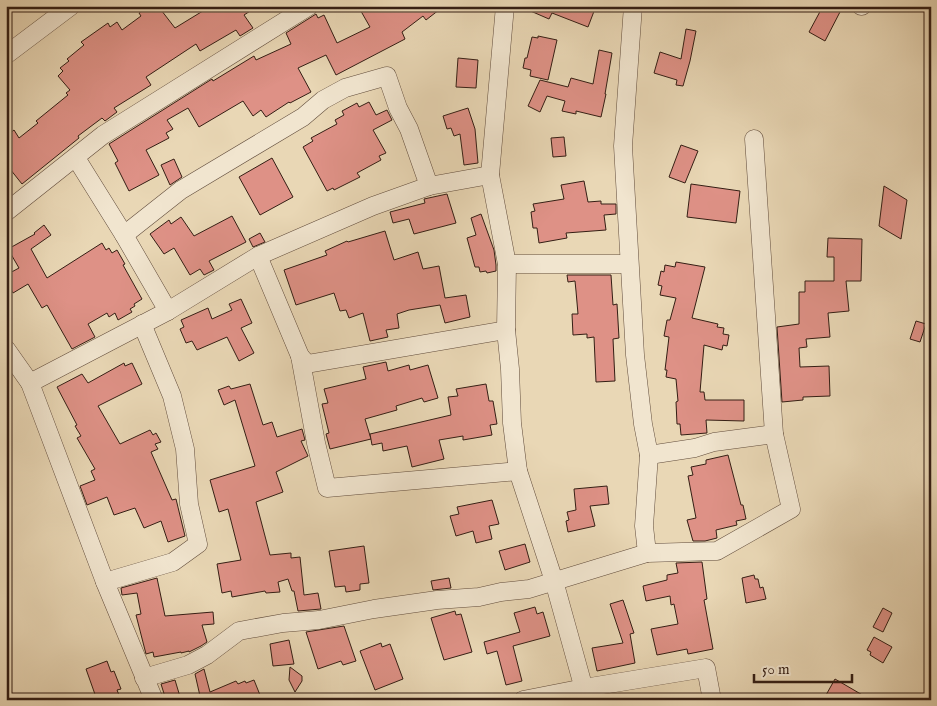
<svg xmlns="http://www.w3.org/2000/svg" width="937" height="706" font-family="'IM FELL English',serif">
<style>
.building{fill:#de9186;stroke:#341e14}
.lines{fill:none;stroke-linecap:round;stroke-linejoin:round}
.minor-casing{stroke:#614c3c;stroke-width:19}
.minor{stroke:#f1e5cf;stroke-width:18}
</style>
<rect width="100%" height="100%" fill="#e9d7b5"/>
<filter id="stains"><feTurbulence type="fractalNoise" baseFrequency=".004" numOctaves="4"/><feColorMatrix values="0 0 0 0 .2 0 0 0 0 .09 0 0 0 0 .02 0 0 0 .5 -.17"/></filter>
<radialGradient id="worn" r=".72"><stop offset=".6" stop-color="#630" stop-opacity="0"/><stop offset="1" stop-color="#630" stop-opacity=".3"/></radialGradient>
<g class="building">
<path d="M148,6H158L175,28L211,6H258L244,15L253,28L240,36L236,30L200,51L196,44L146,77L151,85L114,108L117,112L105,121L102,118L78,136L79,138L22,184L6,164V136L14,130L19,138L38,123L36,121L68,95L66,93L70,90L58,76L63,71L60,68L69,61L67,59L84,45L81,42L108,23L110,27L117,22L122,30L141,16L139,13Z"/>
<path d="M358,6H444L426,20L423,16L402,32L405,39L336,75L326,55L298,68L311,92L290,103L289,102L266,117L261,110L253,116L243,101L199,127L188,108L167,120L173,129L166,133L169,138L146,150L159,175L129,191L115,163L118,161L109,144L212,79L213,81L254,56L256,60L291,44L286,33L316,14L318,18L324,15L337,43L370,27Z"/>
<path d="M519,6H596L588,27L552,13L549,19Z"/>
<path d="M823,6H834L841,10L825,41L809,32Z"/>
<path d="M686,29L696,31L690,61L683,86L676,85L677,80L654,73L660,52L681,59Z"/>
<path d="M538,36L557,40L548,80L530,76L531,70L523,68L525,58H527L532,37L538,38Z"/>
<path d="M599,50L612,53L605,94H606L601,117L576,111V114L562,111L565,101L547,96L540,112L528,106L540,80L568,87L571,78L593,84Z"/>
<path d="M458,58L478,60L476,88L456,87Z"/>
<path d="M369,102L376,115L387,110L392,120L373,130L386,153L379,156L381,160L357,173L360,177L334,190L333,188L327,191L303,147L313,141L311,138L337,124L335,120L344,115L342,111L357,103L359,107Z"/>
<path d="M468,108L475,129L478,163L464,165L460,134L454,136L451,128L447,129L443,116Z"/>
<path d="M564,137L566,156L553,157L551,138Z"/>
<path d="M681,145L698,151L685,183L669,177Z"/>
<path d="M272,158L293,197L260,215L239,177Z"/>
<path d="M174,159L182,177L170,185L161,165Z"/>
<path d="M584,181L588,202L601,201V204H616V214L604,215L606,230L566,233L567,238L539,243L537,228H533L531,212L535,211L533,204L564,199L561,185Z"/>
<path d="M691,184L740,191L736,223L687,217Z"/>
<path d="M884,186L907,200L901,239L879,226Z"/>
<path d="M447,194L456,223L414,234L409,219L393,223L390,212L425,203L424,199Z"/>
<path d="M481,214L494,250L496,265V271L487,273L486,271L480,272L479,267H475L467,238L476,235L471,218Z"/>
<path d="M232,216L246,242L209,261L214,270L204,275L200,269L190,275L174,248L164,254L150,234L169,220L171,224L181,217L194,236Z"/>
<path d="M44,225L51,235L31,249L47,278L102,243L106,250L109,248L112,253L117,250L125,264L123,265L142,299L134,304L135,306L130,309L132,312L118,320L115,313L109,317L107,313L88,324L95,337L72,349L47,305L42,308L28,284L13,293L6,280V275L19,268L8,249L35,234L34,233Z"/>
<path d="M385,231L394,260L418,252L423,269L439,266L445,298L466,295L470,317L445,323L440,305L409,310L397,314L399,328L386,330L388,337L370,341L363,313L349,318L346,310L340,311L334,293L296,305L284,270L327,255L325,251L347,241L348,242Z"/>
<path d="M260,233L265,242L253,247L249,239Z"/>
<path d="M828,238L862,239L861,281H846L849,311L828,313L830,337L806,339L807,347L799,348L800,367L829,366L830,396L803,397V400L782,402L777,327L799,324V292H805V281H834V257H827Z"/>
<path d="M676,262L705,267L692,318L718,324L717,327L724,328L723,334L729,335L727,346L723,345L722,350L704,345L700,392H704L705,400H744V421L706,420L707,433L681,435L680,424H677L676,402L678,401L676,379L666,377L667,370H665L669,337L664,336L667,320H670L676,298L660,295L662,286L658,285L661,271L664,272L665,265L675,267Z"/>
<path d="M567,275H611L613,305L617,304L619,338L613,339L615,381L596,382L594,337L587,338V334L573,335L572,314H578L576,291L575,281L568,282Z"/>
<path d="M241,299L252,323L241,328L254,353L239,361L227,337L197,350L192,341L186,343L180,329L184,327L181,320L208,308L212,319L232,310L229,304Z"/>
<path d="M916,321L926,324L920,342L910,339Z"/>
<path d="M386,362L388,371L409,365L410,370L428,365L438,398L424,402L422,398L396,406L397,410L365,419L371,439L330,449L326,434L329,433L322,404L328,403L324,389L366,379L363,367Z"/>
<path d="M124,363L125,366L132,363L142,384L98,406L120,444L150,430L153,435L156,433L161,442L155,444L158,449L151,452L172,500L176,499L185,536L168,542L161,521L144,528L135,508L114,515L107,497L87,505L80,486L95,480L91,471L95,469L77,438L81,436L75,426L77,425L57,387L82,374L88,383Z"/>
<path d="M250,384L263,425L272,422L277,437L302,429L305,440L301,441L308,456L276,472L283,492L256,502L270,555L291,553V558L300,557L304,595L318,593L321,609L298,611L294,591H292L288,579L278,582L280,592L266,593L265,591L232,597L231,591L222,593L217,564L241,560L228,509L219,512L210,480L255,466L235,400L224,405L218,390L229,386L231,389Z"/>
<path d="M486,384L489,401H493L497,424L490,425L492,435L463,440V436L439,440L444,459L412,467L407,446L383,451L382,443L372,445L370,434L451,415L448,397L458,396L456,389Z"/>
<path d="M728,455L741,505H743L746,519L736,521L737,525L716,530L717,538L705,541H693L687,520L696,518L688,476L693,475L691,467L706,464V460Z"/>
<path d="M607,486L609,504L590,506L595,526L568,532L566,521L569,520L567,512L576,510L574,489Z"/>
<path d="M492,500L499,524L489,526L492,539L476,543L473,531L456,536L450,516L459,514L457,507Z"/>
<path d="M525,544L530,562L505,570L499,551Z"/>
<path d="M364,546L369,583L360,584V590L346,592L345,586L335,587L329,551Z"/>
<path d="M702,562L707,599L704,600L713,649L688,654L687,649L657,655L651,629L678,624L674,604L671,605L670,596L646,601L643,586L667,580V575L678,573L676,563Z"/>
<path d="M754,575L755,579H758L760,588L763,587L766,599L746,603L742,578Z"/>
<path d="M157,578L165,616L213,612L214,624L202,625L207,642L201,646L189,652V651L181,653V652L154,657L153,652L146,654L136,615L141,614L137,593L122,595L121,588Z"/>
<path d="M449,578L451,588L433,590L431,581Z"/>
<path d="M623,600L634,633L630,634L635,663L597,671L592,648L623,643L610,604Z"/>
<path d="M535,607L537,614L543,612L550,636L513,646L522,681L506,685L497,651L487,654L484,642L520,632L514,613Z"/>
<path d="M883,608L892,613L883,632L873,627Z"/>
<path d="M455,611L456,615L461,614L472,652L444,660L431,618Z"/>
<path d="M344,626L356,661L343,665L341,661L318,669L306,632Z"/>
<path d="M874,637L892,647L883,663L870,655L871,652L867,650Z"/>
<path d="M289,640L294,664L273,666L270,644Z"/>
<path d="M381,643L382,647L390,644L403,679L375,690L360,651Z"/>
<path d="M107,661L111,672L114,671L121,689L117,690L121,700H97L86,669Z"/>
<path d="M290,667L302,676V681L295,692L289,680Z"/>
<path d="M204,669L210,692L236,681L238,684L245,681L246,683L254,680L262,700H192L200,696L195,674Z"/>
<path d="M835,679L871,700H834L826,695Z"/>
<path d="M175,680L181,700H166L161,684Z"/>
</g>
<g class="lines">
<defs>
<g id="minor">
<path d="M505,6L490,175L507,264L506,330L510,369L512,423L518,471L554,581L587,700"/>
<path d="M633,6L623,146L635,355L643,424L649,455L644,526L647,553"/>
<path d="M861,6H862"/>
<path d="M6,55L71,6"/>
<path d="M76,158L124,235L168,311"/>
<path d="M6,212L103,135L309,6"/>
<path d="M124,235L181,190L303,117L323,100L345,88L387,76L398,108L409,129L429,186"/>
<path d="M258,256L300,356L307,364L506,330"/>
<path d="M507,264H629"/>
<path d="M6,349L30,383L105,582L154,700"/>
<path d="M300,356L316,443L327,488L518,471"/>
<path d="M30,383L168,311L258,256L373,206L429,186L490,175"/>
<path d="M649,455L695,448L714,442L774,434"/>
<path d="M105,582L173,562L198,544L189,504L185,449L172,396L142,324"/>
<path d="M144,678L188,665L207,655L239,631L283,623L319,620L374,609L437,600L479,597L501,592L529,589L647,553L717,551L791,509L774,434L754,139"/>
<path d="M523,700L584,688L706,668L712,700"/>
</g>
</defs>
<use href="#minor" class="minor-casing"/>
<use href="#minor" class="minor"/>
</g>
<rect width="937" height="706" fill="none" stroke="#e9d7b5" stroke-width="25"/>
<rect x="8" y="8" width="922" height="691" fill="none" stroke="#341e14" stroke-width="2.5"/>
<rect x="12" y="12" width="912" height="681" fill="none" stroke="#341e14"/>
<path d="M754 674v8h98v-8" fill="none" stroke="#341e14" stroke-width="2.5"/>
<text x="762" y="674" font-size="15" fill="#341e14" stroke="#f1e5cf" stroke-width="4" paint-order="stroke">50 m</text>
<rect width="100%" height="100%" filter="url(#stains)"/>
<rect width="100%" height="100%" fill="url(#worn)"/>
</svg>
